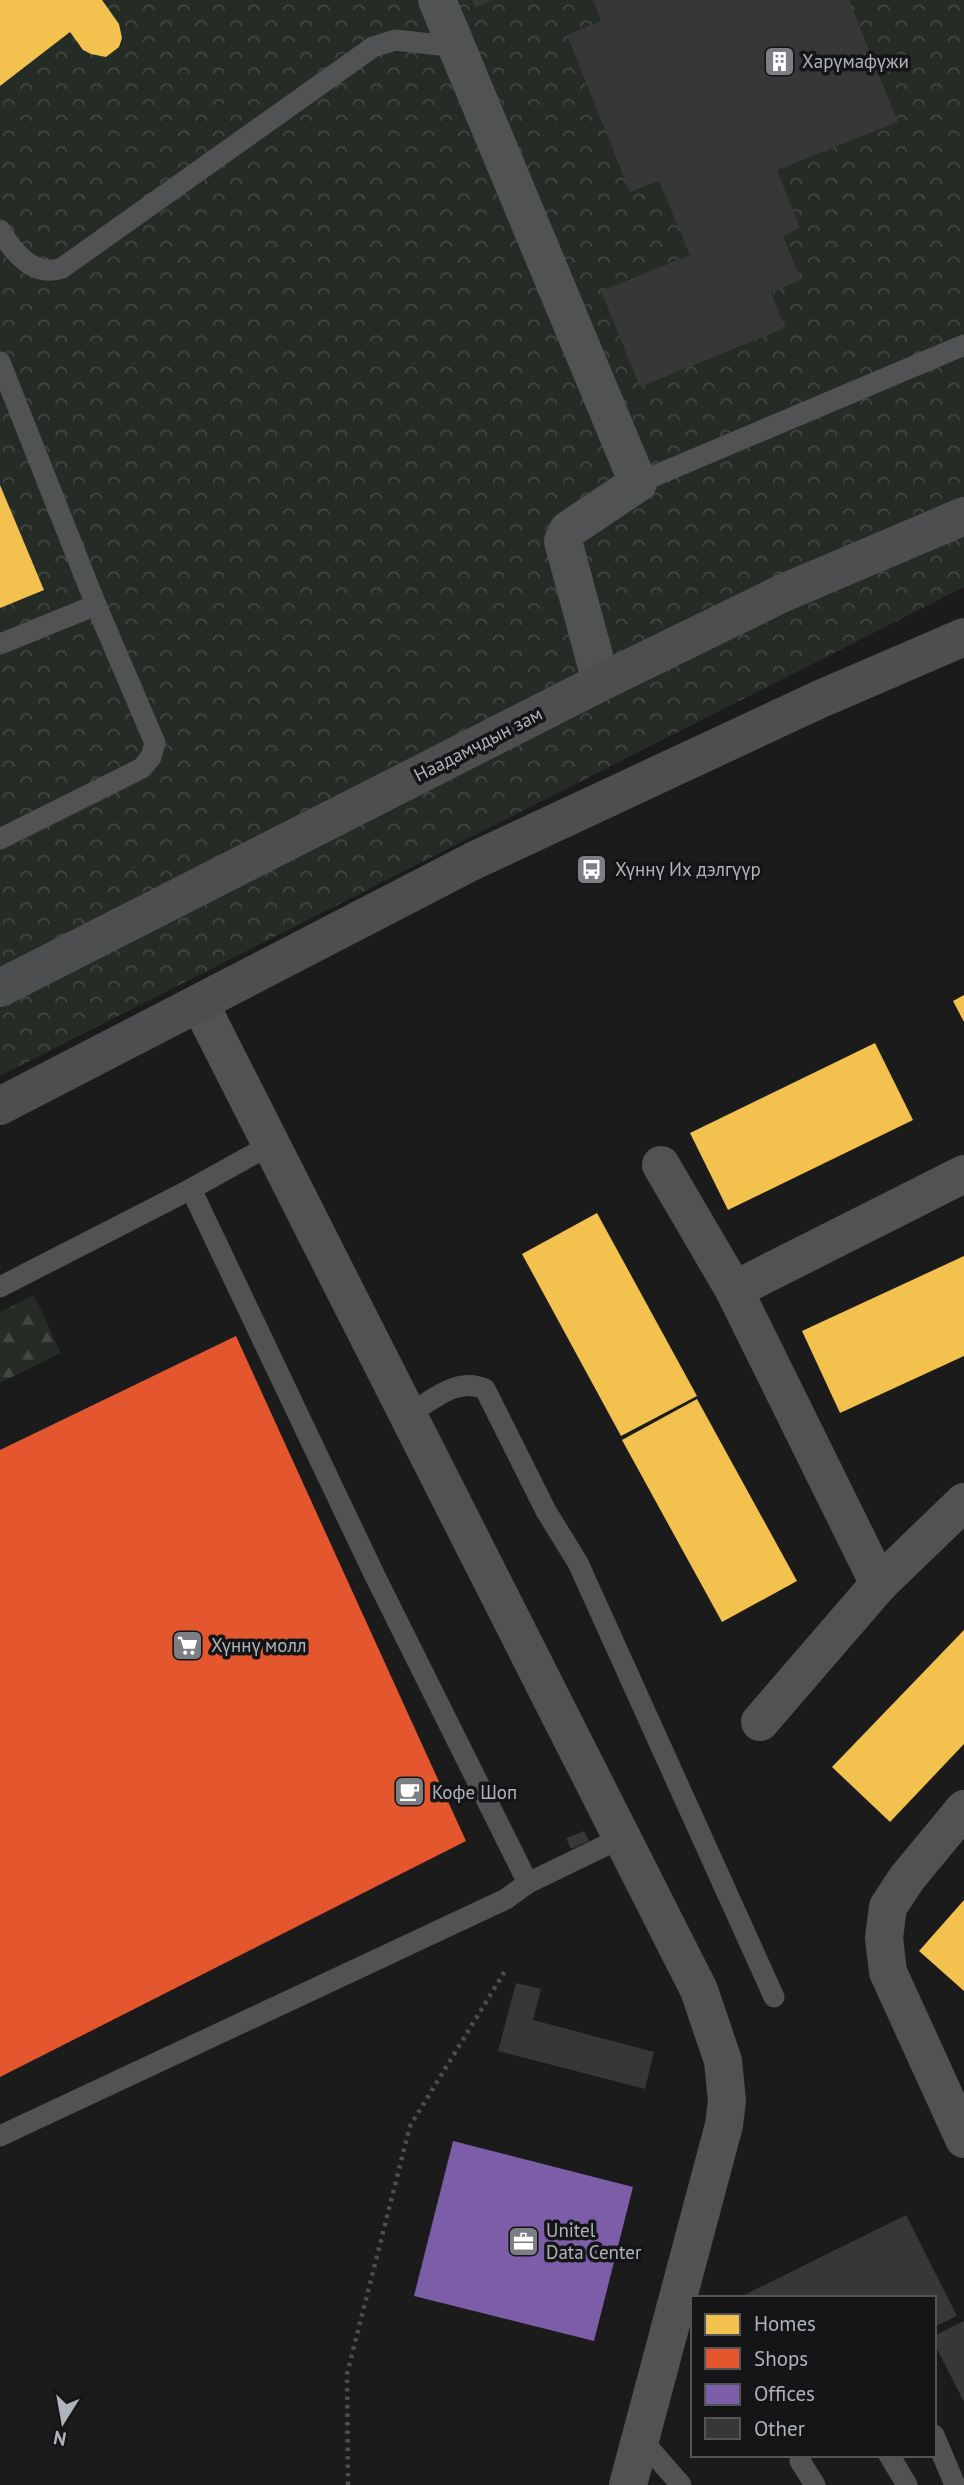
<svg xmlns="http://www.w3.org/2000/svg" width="964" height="2485" font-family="'PT Sans',sans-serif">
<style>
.forest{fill:url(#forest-firs)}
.park{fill:url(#park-crowns)}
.homes{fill:#f2c14e}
.shops{fill:#e4572e}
.offices{fill:#7b5ea7}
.building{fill:#373738}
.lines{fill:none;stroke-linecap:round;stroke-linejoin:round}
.path{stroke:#4b4d4f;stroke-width:4.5;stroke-dasharray:3.5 5;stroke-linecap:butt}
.lane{stroke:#505254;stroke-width:21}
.street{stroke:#505254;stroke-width:38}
.highway{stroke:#4d4e50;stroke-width:38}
.labels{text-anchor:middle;stroke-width:7;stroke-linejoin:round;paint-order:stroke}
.poi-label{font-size:19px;fill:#aeb4ba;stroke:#151517;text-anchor:start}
.street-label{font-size:19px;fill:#aeb4ba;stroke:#151517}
</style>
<defs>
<pattern id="forest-firs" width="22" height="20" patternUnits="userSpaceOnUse" patternTransform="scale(1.75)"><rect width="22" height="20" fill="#252b25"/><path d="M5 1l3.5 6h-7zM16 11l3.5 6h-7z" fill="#424743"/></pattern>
<pattern id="park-crowns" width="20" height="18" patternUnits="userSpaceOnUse" patternTransform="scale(1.75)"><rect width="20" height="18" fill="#252b25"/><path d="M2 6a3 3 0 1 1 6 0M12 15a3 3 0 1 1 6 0" fill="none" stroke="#424743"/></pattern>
</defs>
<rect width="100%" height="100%" fill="#1b1b1b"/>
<path class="forest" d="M34,1295L61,1353L0,1383V1312Z"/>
<path class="park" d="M0,0H964V587L0,1076Z"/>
<g class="homes">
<path d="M0,0H102L119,24L122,38L119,47L106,57L91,54L83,50L70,32L0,86Z"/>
<path d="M0,485L44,590L0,608Z"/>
<path d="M964,995V1022L953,1001Z"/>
<path d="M875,1043L913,1120L728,1210L690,1133Z"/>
<path d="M597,1213L697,1396L621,1436L522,1254Z"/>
<path d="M964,1256V1356L840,1413L802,1331Z"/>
<path d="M697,1399L797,1581L722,1622L622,1440Z"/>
<path d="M964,1630V1744L890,1822L832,1767Z"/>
<path d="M964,1900V1991L919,1951Z"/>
</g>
<path class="shops" d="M236,1336L466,1841L0,2077V1450Z"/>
<path class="offices" d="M453,2141L633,2187L594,2341L414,2296Z"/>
<g class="building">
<path d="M472,0H493L475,7Z"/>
<path d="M593,0H849L898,122L777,170L800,228L783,236L801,280L771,292L785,328L640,387L601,291L690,255L659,181L630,192L567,35L601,21Z"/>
<path d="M584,1831L589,1841L571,1849L566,1838Z"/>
<path d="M516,1983L541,1989L533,2020L654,2052L645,2089L498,2051Z"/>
<path d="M906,2215L957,2316L934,2327V2298H738Z"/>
<path d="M964,2321V2402L934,2343V2336Z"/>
</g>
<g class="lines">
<path class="path" d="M348,2485L347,2374L410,2126L505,1971"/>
<g class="lane">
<path d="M0,230C14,253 34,278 62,268L373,47L395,40L458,47"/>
<path d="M0,362L96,605L155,743L151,757L142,768L0,839"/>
<path d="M638,483L964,345"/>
<path d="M0,644L96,605"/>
<path d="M191,1189L374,1574L528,1883"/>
<path d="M0,1287L191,1189L270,1145"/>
<path d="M408,1415C431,1401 457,1376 485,1389L546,1511L578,1563L774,1997"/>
<path d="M0,2136L506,1899L528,1883L623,1837"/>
<path d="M934,2435L955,2485"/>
<path d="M641,2439L681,2485"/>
<path d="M801,2455L800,2461L815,2485"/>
<path d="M889,2455L907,2485"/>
</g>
<g class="street">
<path d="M437,0L638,483L568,530L563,541L601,682"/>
<path d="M200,1004L699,1990L723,2061L727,2101L724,2125L628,2485"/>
<path d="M661,1165L734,1290L879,1584"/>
<path d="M734,1290L964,1174"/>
<path d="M760,1722L879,1584L964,1502"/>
<path d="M964,1809L907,1878L888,1907L884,1938L888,1972L964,2139"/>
</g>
<g class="highway">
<path d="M0,988L601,682L783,593L964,516"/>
<path d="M0,1106L473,861L818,700L964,637"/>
</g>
</g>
<defs>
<symbol id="building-square" viewBox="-11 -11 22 22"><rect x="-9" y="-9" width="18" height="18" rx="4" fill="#7b7e82" stroke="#151517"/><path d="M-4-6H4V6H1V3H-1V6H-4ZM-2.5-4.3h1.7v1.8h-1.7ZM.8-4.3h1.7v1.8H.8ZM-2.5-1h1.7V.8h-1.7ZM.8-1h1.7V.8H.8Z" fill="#fff"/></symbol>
<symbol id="bus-square" viewBox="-11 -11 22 22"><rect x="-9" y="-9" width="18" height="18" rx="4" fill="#7b7e82" stroke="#151517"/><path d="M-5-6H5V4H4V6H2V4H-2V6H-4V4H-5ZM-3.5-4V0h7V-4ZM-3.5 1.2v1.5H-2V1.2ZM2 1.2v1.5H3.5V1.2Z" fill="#fff"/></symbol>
<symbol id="supermarket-square" viewBox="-11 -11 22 22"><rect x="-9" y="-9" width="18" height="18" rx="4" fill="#7b7e82" stroke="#151517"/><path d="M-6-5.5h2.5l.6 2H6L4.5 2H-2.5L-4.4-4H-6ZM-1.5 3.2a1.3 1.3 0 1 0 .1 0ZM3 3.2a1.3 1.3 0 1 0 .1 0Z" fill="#fff"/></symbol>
<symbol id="cafe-square" viewBox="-11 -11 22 22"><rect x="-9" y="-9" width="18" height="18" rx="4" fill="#7b7e82" stroke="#151517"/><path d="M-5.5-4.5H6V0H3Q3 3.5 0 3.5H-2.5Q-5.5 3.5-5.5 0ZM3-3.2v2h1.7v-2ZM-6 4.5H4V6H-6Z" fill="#fff"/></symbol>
<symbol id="office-square" viewBox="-11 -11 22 22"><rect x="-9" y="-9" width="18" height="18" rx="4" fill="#7b7e82" stroke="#151517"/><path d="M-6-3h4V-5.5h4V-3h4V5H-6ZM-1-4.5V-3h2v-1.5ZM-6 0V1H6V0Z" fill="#fff"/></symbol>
</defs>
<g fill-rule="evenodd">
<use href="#building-square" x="762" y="44" width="35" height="35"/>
<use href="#bus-square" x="574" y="852" width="35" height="35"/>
<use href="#supermarket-square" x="170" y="1628" width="35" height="35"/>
<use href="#cafe-square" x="392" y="1774" width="35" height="35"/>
<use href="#office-square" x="506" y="2224" width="35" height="35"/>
</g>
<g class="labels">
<g class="poi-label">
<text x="802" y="68">Харүмафүжи</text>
<text x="615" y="876">Хүннү Их дэлгүүр</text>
<text x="211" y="1652">Хүннү молл</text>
<text x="432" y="1799">Кофе Шоп</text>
<text x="546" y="2237">Unitel<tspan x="546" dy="22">Data Center</tspan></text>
</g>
<g class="street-label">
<text transform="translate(478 744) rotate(-27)" y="7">Наадамчдын зам</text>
</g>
</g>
<rect x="691" y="2296" width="245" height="161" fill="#151517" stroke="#525558" stroke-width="2"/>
<rect x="705" y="2314" width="35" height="21" fill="#f2c14e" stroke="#525558" stroke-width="2"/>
<text x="754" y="2331" font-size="21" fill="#aeb4ba">Homes</text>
<rect x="705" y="2348" width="35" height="21" fill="#e4572e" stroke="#525558" stroke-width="2"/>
<text x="754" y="2366" font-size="21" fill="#aeb4ba">Shops</text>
<rect x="705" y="2384" width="35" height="21" fill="#7b5ea7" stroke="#525558" stroke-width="2"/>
<text x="754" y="2401" font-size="21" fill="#aeb4ba">Offices</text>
<rect x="705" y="2418" width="35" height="21" fill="#373738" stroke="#525558" stroke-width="2"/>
<text x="754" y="2436" font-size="21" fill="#aeb4ba">Other</text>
<g transform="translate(63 2422) rotate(191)" stroke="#151517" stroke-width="5" paint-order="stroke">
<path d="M0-5L12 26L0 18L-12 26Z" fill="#aeb4ba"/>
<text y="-10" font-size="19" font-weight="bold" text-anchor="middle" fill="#aeb4ba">N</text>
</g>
</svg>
